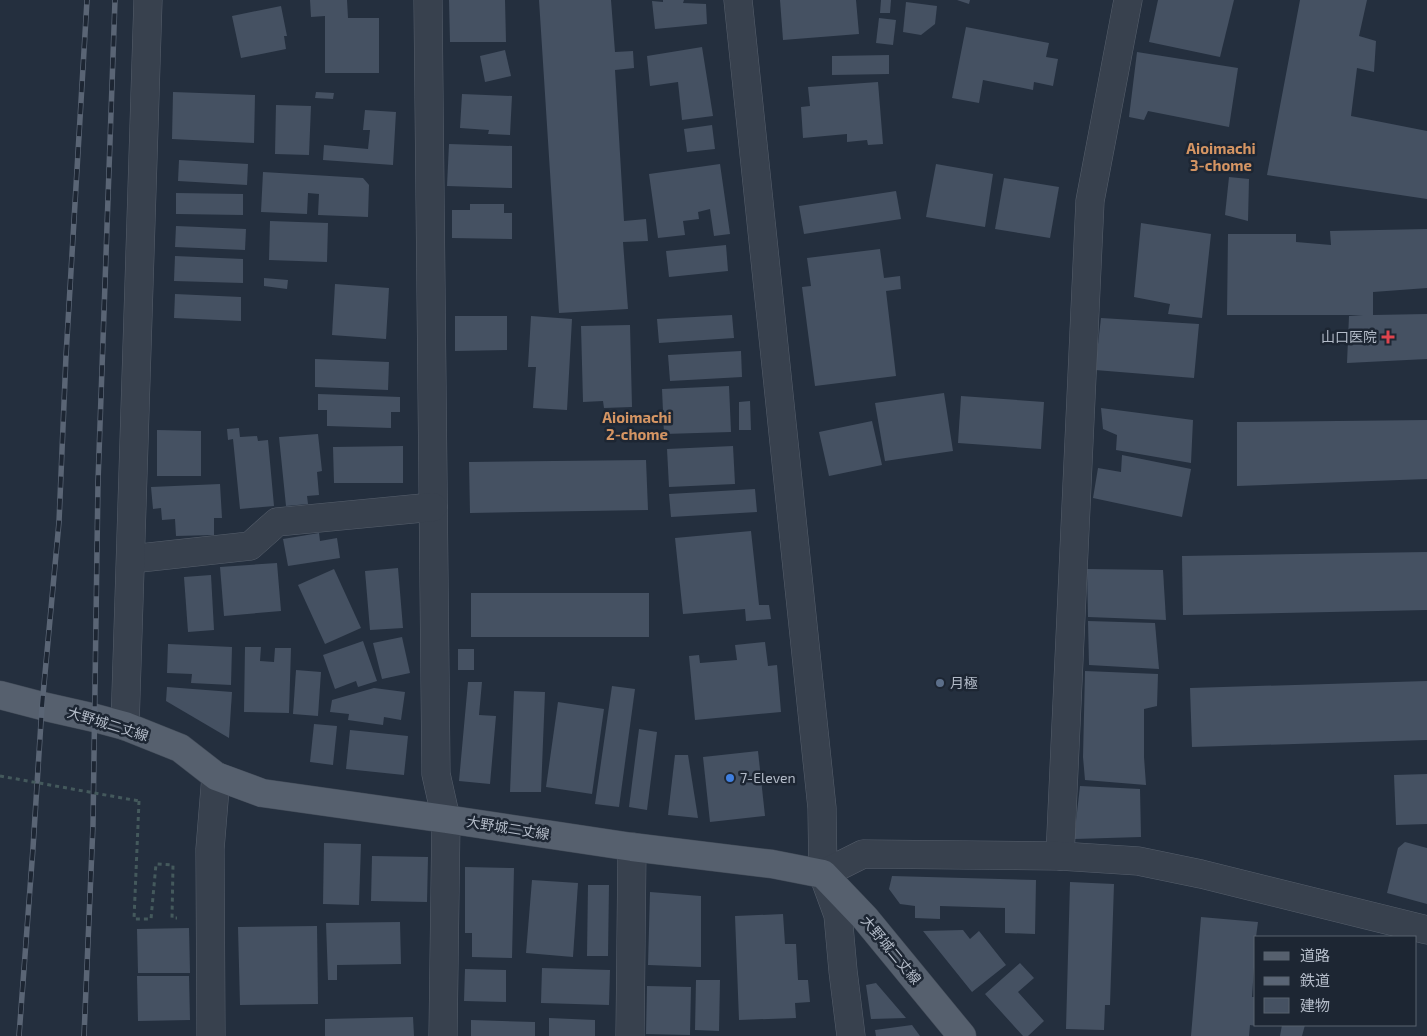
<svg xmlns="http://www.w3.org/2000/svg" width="1427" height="1036" font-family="'Exo 2','Noto Sans JP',sans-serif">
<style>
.building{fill:#455162}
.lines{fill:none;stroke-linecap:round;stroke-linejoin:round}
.minor-casing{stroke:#565f6c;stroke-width:29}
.major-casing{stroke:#414a57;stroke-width:29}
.path{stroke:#44595c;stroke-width:3;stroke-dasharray:4 4;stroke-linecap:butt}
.minor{stroke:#38414e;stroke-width:28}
.major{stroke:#56606e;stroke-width:28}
.rail-casing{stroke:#5a6575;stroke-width:5.5}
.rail{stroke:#1d2633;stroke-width:4;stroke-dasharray:11;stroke-linecap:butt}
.path-bridge{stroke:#44595c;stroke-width:3;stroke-dasharray:4 4;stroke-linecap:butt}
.health-dot{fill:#e0444e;stroke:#1d2633;stroke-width:2}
.service-dot{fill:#5c6f8a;stroke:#1d2633;stroke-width:2}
.shop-dot{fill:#3f7fe0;stroke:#1d2633;stroke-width:2}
.labels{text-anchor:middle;stroke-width:5;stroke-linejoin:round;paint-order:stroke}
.poi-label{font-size:14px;fill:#b4bcc9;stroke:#1d2633;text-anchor:start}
.street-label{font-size:14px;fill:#b4bcc9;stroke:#1d2633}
.neighbourhood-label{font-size:15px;font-weight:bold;fill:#d59563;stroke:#1d2633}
</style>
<rect width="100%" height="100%" fill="#242f3e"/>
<g class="building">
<path d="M310,0H347L348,18H379V73H325V16L311,17Z"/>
<path d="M449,0H505L506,42H450Z"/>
<path d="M539,0H611L615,52L633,51L634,68L615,70L624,221L646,219L648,241L623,242L628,309L559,313Z"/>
<path d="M663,0H684L683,3L706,4L707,24L655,29L652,1L663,2Z"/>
<path d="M780,0H856L859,34L783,40Z"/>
<path d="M881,0H891L890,13H880Z"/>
<path d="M957,0H970L969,4Z"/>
<path d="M1158,0H1234L1220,57L1149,42Z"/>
<path d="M1300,0H1367L1359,36L1376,41L1374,72L1357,68L1351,116L1427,131V199L1267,175Z"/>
<path d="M906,2L937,6L935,24L921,35L903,32Z"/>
<path d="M281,6L287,36H284L286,49L241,58L232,16Z"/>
<path d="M879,18L896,20L893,45L876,43Z"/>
<path d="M966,27L1049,43L1046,57L1058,59L1053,86L1034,82L1033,90L983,80L979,103L952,98Z"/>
<path d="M702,47L713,116L682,120L678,82L650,86L647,56Z"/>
<path d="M505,50L511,76L485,82L480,56Z"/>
<path d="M1137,52L1238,68L1229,127L1148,111L1144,120L1129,117Z"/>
<path d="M889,55V74L832,75V56Z"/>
<path d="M878,82L883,144L868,145L867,140L847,142V134L803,138L801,107L810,106L808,87Z"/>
<path d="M173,92L255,95L254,143L172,139Z"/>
<path d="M316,92L334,93L333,99L315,98Z"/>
<path d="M462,94L512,96L510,135L488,134L489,130L460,128Z"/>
<path d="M276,105L311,106L309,155L275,154Z"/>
<path d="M365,110L396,112L393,165L323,160L324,145L368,149L370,130H363Z"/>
<path d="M712,125L715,149L687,152L684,129Z"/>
<path d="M449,144L512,146V188L447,186Z"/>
<path d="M179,160L248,164L247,185L178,181Z"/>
<path d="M720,164L730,234L714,236L710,209L698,212L699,219L683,221L685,235L658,238L649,174Z"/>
<path d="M936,164L993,174L985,227L926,217Z"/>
<path d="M263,172L363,178L369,185L368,217L318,215L319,194L308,193L307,214L261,212Z"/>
<path d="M1229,177L1249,179L1248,221L1225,215Z"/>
<path d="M1004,178L1059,187L1050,238L995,229Z"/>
<path d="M896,191L901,219L804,234L799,206Z"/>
<path d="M176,193L243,194V215L176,214Z"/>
<path d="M470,204H504V213H512V239L452,238V210H470Z"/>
<path d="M270,221L328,223L327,262L269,260Z"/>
<path d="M1141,223L1211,234L1202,318L1168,314L1170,304L1134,297Z"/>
<path d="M176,226L246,229L245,250L175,247Z"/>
<path d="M1427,229V288L1373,292V315L1427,314V359L1347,363L1349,316L1363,315H1227L1228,234H1296V242L1331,245L1330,231Z"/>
<path d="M726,245L728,271L669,277L666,251Z"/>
<path d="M880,249L884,278L900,276L901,289L886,291L896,376L815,386L802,287L811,286L807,258Z"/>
<path d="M175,256L243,259V283L174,281Z"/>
<path d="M264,278L288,280L287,289L264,286Z"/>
<path d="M335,284L389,288L386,339L332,335Z"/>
<path d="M175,294L241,297V321L174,318Z"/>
<path d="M732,315L734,338L659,343L657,319Z"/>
<path d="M455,316H507V350L455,351Z"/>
<path d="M531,316L572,319L567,410L533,408L536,367H528Z"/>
<path d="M1101,318L1199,324L1194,378L1095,370Z"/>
<path d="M630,325L632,407L604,408L603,401L583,402L581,326Z"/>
<path d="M741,351L742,377L670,381L668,355Z"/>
<path d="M315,359L389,362L388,390L315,387Z"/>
<path d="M729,386L731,432L664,434L662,389Z"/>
<path d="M944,393L953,451L885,461L875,403Z"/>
<path d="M318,394L400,397V412H391V428L327,426V410H318Z"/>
<path d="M961,396L1044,402L1041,449L958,443Z"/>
<path d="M750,401L751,430H739V402Z"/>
<path d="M1101,408L1193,420L1191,463L1116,450L1117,435L1103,429Z"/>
<path d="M1427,420V479L1237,486V422Z"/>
<path d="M872,421L882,465L829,476L819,432Z"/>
<path d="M239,428L240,437L257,436L258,441L268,440L274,506L240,509L233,439L228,440L227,429Z"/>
<path d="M157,430L201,431V476H157Z"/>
<path d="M318,434L322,471L317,472L319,495L307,496L308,504L286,506L279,437Z"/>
<path d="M403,446V483H334L333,447Z"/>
<path d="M733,446L735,484L669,487L667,449Z"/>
<path d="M1122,455L1191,469L1182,517L1093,498L1098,468L1121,472Z"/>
<path d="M646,460L648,510L470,513L469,462Z"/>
<path d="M220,484L222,518H214V535L176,536L175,519L162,520L161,508L153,509L151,487Z"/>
<path d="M755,489L757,512L671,517L669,494Z"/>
<path d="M751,531L759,605H769L771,619L746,621L745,609L683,614L675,538Z"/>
<path d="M319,533L320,541L337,538L340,558L288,566L283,539Z"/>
<path d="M1427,552V610L1183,615L1182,556Z"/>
<path d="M277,563L281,611L224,616L220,567Z"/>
<path d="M398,568L403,628L370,630L365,571Z"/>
<path d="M334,569L361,628L325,644L298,585Z"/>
<path d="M1087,569L1163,570L1166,620L1088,617Z"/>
<path d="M211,575L214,630L188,632L184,577Z"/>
<rect x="471" y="593" width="178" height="44"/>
<path d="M1088,621L1155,623L1159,669L1089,665Z"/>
<path d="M402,637L410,673L382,679L373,643Z"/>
<path d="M363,641L377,681L358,687L356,681L335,689L323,655Z"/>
<path d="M765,642L768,666L777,665L781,712L695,720L689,656L699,655L700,663L737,660L735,645Z"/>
<path d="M168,644L232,647L231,685L191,683L192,674L167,673Z"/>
<path d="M245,647H261L260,661L274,662L275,648H291L289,713L244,712Z"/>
<rect x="458" y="649" width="16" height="21"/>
<path d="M296,670L321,672L318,716L293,714Z"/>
<path d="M1085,671L1158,674L1157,706L1144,709V757L1146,785L1085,780L1083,757Z"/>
<path d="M1427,681V740L1192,747L1190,688Z"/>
<path d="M468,682H482L479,715L496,716L490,784L459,781Z"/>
<path d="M612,686L635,689L619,807L595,804Z"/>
<path d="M167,687L232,692L229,738L166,701Z"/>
<path d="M374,688L405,692L401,720L384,717L383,725L348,720L349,714L330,712L332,700Z"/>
<path d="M514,691L545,692L541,792H510Z"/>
<path d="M558,702L604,709L592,794L546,787Z"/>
<path d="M314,724L337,726L333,765L310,762Z"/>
<path d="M639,729L657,732L647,810L629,807Z"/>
<path d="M350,730L408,736L404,775L346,769Z"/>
<path d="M758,751L765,816L710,822L703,757Z"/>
<path d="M675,755H688L698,818L668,815Z"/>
<path d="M1427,774V824L1396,825L1394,775Z"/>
<path d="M1080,786L1140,789L1141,837L1074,839Z"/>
<path d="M1405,842L1427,848V904L1387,893L1398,848Z"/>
<path d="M324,843L361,844L359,905L323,904Z"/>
<path d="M372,856L428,857L427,902L371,901Z"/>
<path d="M465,867L514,868L512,958L472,957V933H465Z"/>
<path d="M892,876L1036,880L1035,934L1005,933V908L940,906V919L915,918V906L900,904L889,889Z"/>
<path d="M532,880L578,883L573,957L526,953Z"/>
<path d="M1070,882L1114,884L1110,1005H1105L1104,1030L1066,1029Z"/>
<path d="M588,885H609L608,956H587Z"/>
<path d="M650,892L701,896V967L648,965Z"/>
<path d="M783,914L785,944H796L798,980H808L810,1002L795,1003L796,1018L739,1020L735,916Z"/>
<path d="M1201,917L1258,922L1256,937L1252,997H1256V1026L1250,1025L1249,1036H1191Z"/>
<path d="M400,922L401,964L337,965V980H328L326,923Z"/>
<path d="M317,926L318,1004L240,1005L238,927Z"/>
<path d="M189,928L190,973H138L137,929Z"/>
<path d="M963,930L970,939L979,931L1006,965L972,992L923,931Z"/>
<path d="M1020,963L1034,978L1018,992L1044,1021L1028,1036H1023L985,994Z"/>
<path d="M542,968L610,970L609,1005L541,1003Z"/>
<path d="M465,969L506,970V1002L464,1001Z"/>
<path d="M137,976H189L190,1020L138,1021Z"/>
<path d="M696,980H720L719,1031L695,1030Z"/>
<path d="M876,983L906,1018L871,1019L866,985Z"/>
<path d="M647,986L691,987L690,1035L646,1034Z"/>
<path d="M413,1017L414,1036H325V1019Z"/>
<path d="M549,1018L595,1020V1036H549Z"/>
<path d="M471,1020L535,1022V1036H471Z"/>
<path d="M912,1025L920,1036H876L875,1030Z"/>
<path d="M1282,1025H1305L1302,1036H1280Z"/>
</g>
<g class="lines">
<defs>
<g id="minor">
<path d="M428,0L436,774L446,819L443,1036"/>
<path d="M738,0L822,808L823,874L838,915L843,971L851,1036"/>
<path d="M131,559L250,546L277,522L433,507"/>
<path d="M125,726L148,0"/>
<path d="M1060,856L1090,201L1128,0"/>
<path d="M823,874L863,854L1060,856L1138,861L1201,874L1427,930"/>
<path d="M211,1036L210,849L216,776"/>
<path d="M630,1036L632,847"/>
</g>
<path id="major" d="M0,695L42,706L95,718L125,726L180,748L216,776L262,793L446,819L632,847L772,864L823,874L865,918L962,1036"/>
</defs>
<use href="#minor" class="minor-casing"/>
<use href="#major" class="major-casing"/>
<path class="path" d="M139,801L134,919H151L156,864L173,865L172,918H177"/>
<use href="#minor" class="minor"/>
<use href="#major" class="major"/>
<defs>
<g id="rail">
<path d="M19,1036L33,848L42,706L59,522L66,356L87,0"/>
<path d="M84,1036L93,825L98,482L115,0"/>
</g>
</defs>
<use href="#rail" class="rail-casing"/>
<use href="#rail" class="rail"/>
<path class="path-bridge" d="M0,776L139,801"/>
</g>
<path class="health-dot" d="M1385.5 329.5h5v5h5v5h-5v5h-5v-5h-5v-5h5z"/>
<circle class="service-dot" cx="940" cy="683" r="5"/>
<circle class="shop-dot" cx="730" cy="778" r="5"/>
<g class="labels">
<g class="poi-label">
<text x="1377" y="342" text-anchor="end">山口医院</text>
<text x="950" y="688">月極</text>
<text x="740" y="783">7-Eleven</text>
</g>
<g class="street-label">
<text transform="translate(108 724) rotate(17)" y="5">大野城二丈線</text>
<text transform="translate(508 828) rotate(9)" y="5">大野城二丈線</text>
<text transform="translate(891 950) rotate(50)" y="5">大野城二丈線</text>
</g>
<g class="neighbourhood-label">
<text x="1221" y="154">Aioimachi<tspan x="1221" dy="17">3-chome</tspan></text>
<text x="637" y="423">Aioimachi<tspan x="637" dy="17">2-chome</tspan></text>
</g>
</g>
<rect x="1254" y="936" width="162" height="90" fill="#1d2633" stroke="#59626f"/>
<rect x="1264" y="952" width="25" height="8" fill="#56606e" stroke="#59626f"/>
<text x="1300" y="961" font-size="15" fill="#b4bcc9">道路</text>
<rect x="1264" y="977" width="25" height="8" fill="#5a6575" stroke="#59626f"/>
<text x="1300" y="986" font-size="15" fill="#b4bcc9">鉄道</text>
<rect x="1264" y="998" width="25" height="15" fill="#455162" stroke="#59626f"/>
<text x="1300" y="1011" font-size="15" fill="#b4bcc9">建物</text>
</svg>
